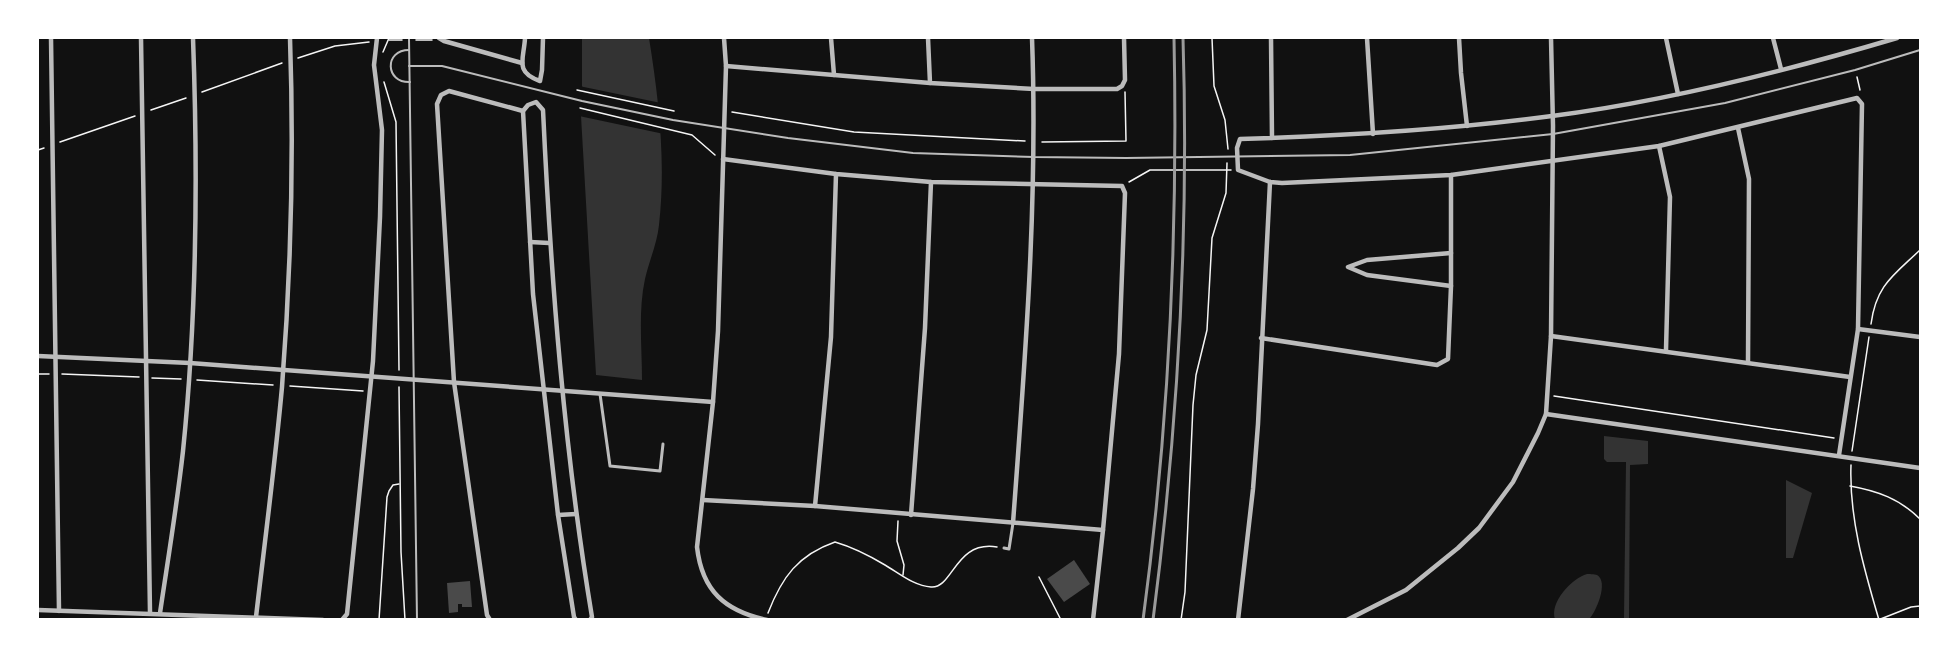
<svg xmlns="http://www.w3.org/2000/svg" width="1958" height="657" font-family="Poppins,sans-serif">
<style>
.water{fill:#333}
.pier{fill:#111}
.building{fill:#4a4a4a}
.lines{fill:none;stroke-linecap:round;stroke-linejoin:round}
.path{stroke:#f5f5f5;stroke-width:1.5}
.service{stroke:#bcbcbc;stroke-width:2}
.pedestrian{stroke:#bcbcbc;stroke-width:3}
.minor{stroke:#bcbcbc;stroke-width:4.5}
.rail{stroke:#9a9a9a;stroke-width:3}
</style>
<rect width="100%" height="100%" fill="#111"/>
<g class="water">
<path d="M582,38H649C659,100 666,162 659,225C657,244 649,261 645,279C638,311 642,347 642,380L596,375L581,116L586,109L585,96L582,86Z"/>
<path d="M1604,436L1648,441V464L1630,465L1629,619H1624L1626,462H1607L1604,459Z"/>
<path d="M1786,480L1812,493L1793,558H1786Z"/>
<path d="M1587,574C1588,574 1595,574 1597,575C1609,582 1596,612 1589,619H1555C1549,603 1572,578 1587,574Z"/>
</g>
<path class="pier" d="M579,86L661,103L664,134L579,116L583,109L582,97Z"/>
<g class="building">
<path d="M1074,560L1090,584L1064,602L1047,579Z"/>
<path d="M470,581L472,607H462V604H458V612L449,613L447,583Z"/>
</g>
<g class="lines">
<g class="path">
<path d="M1212,38L1214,86L1225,120L1228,149"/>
<path d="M389,40H402"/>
<path d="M416,40H432"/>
<path d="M383,52L389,38"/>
<path d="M298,58L335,46L369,42"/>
<path d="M1857,77L1860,90"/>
<path d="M384,82L396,122L399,370"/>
<path d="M577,90L674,111"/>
<path d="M202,92L282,63"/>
<path d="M580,108L692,135L715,155"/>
<path d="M151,110L186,98"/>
<path d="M732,112L854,132L1025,141"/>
<path d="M60,142L135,116"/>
<path d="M1042,142L1126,141L1125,92"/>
<path d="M38,150L44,148"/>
<path d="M1129,182L1150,170H1231"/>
<path d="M1871,324C1876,285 1894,275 1920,250"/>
<path d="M38,374H49"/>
<path d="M62,374L139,377"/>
<path d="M152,378L181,379"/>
<path d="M197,380L273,385"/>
<path d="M290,386L363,391"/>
<path d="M399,387L401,552L405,620"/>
<path d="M1554,396L1834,438"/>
<path d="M1852,451L1869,337"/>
<path d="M1851,465C1849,518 1864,569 1879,620"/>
<path d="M1850,486C1878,491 1900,499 1920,519"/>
<path d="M898,521L897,541L904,565L903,575"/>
<path d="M1039,577L1061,620"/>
<path d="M768,613C782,577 798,555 835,542C852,547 870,556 885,565C899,573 914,586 931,587C953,589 955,540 997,547"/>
<path d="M379,620L387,497L389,491L393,485L399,484"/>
<path d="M1181,620L1185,592L1193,405L1196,375L1207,330L1212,238L1226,193L1227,163"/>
<path d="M1878,620L1911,607L1920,606"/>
</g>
<g class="service">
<path d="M409,38L417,620"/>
<path d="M409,50C384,50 385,83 410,82"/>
<path d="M409,66H442L582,101L673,120L788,138L913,153L1034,157L1126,158L1350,155L1553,134L1725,103L1855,70L1920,50"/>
</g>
<g class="pedestrian">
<path d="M600,394L610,466L660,471L663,444"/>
<path d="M1004,548L1009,549L1013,523"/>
</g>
<g class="minor">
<path d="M51,38L59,611"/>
<path d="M141,38L150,613"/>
<path d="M439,38L444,41L522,63"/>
<path d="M525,38C524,59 514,72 540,81L542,70L543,38"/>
<path d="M724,38L726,66L718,331L713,402L697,547C702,591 725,611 767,620"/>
<path d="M831,38L834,75"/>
<path d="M928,38L930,83"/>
<path d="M1271,38L1272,138"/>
<path d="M1367,38L1373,134"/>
<path d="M1459,38L1461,73L1467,126"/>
<path d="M1666,38L1678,94"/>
<path d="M1773,38L1781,69"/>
<path d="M726,66L930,83L1034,89H1117L1122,86L1125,80L1124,38"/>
<path d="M1738,128L1749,179L1748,362"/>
<path d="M1659,146L1670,197L1666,350"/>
<path d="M723,159L836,174L931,182L1122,186L1125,193L1119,354L1103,530L1093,620"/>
<path d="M530,242L549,243"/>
<path d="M1451,253L1367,260L1348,267L1367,275L1451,286"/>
<path d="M1858,329L1920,337"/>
<path d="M1551,336L1850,377"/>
<path d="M1261,338L1437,365L1448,359L1451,286V175"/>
<path d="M38,356L190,363L713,402"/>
<path d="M1546,414L1920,468"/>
<path d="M1839,455L1858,329L1862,104L1857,98L1659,146L1451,175L1282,183L1270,182L1238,170L1237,148L1240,139C1344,136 1449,130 1552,116C1667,101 1786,71 1897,38"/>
<path d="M703,500L815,506L1103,530"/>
<path d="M815,506L831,337L836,174"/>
<path d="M558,515L576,514"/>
<path d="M911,515L925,328L931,182"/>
<path d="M1013,523C1025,361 1038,200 1032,38"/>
<path d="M38,610L323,620"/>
<path d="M160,613C168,559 177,505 183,451C197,314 198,175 193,38"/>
<path d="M256,617C265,540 275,464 282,387C291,271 294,154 290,38"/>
<path d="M342,620L347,614L373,361L380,217L382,130L374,65L377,38"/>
<path d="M490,620L487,615L454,382L437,104L441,95L449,91L523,111"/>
<path d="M576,620L574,617L558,515L533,294L523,111L528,105L536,102L543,110C551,280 564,449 592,617L590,620"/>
<path d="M1238,620L1253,489L1258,424L1270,182"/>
<path d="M1347,620L1406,590L1458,548L1479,528L1513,482L1538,433L1546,414L1551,336L1553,126L1551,38"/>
</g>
<g class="rail">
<path d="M1143,620C1169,427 1178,232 1174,38"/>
<path d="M1153,620C1178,427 1189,232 1183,38"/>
</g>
</g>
<rect width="1958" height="657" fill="none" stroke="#ffffff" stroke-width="78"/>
</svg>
